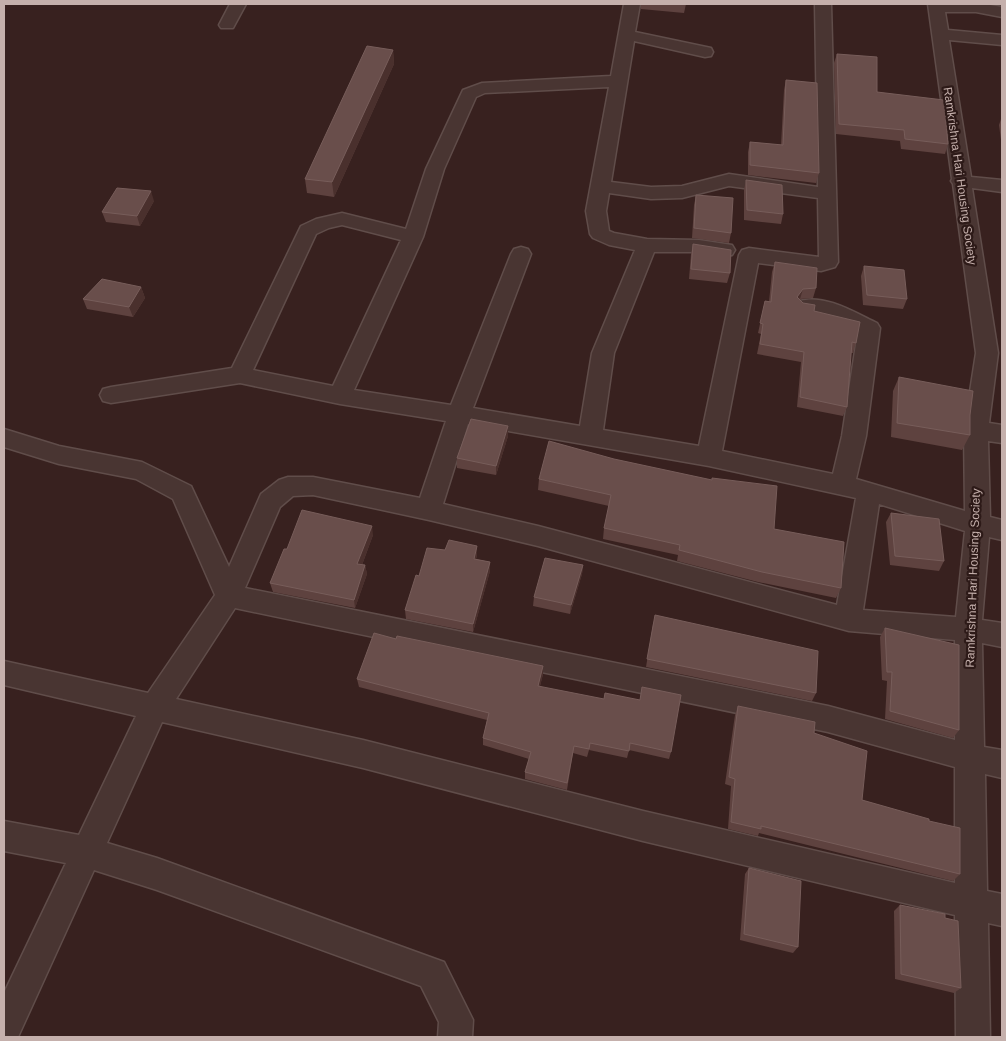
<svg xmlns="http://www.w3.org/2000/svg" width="1006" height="1041" font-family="Helvetica,sans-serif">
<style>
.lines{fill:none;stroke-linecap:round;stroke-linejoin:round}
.street-casing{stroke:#604d4a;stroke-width:3}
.street{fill:#493532;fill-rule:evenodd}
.wall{fill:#5e423f}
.shaded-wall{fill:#4a302d}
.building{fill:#694e4b;stroke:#775d5a}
.labels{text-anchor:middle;stroke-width:4.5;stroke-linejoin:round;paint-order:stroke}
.street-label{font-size:12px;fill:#c5b0ac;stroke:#2d1a18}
</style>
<rect width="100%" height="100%" fill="#38211f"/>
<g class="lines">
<defs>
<g id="street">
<path d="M230,4H246L233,28H221L219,25Z"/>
<path d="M624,4H640L635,32L711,48L713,52L711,56L705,57L634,41L611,182L651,187L682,186L729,174L818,187L815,4H831L838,262L835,267L821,271L758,263L722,451L833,474L842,436L858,331L829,317L800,311L796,306L800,301C825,294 854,312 877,323L880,328L866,436L856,479L965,511L964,430L976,353L953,184L951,181L952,179L928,4H984L1002,7V17L976,12H945L948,30L1002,35V45L949,40L971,177L1002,180V192L972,188L998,353L989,423L1002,425V443L988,441L990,517L1002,520V540L989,537L982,620L1002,623V647L982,643L984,747L1002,750V778L985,774L987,891L1002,894V926L988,923L990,1037H956L955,915L643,841L363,768L162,722L107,843L157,858L444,962L473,1020L472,1037H438L439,1022L421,986L157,890L94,870L18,1037H4V993L66,863L4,851V821L79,835L136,716L4,685V661L148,693L215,595L173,499L136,479L59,464L4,447V429L59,446L142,462L191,486L229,567L261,494L279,480L288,477H313L420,498L446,421L340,404L240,383L111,403L103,401L100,395L103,389L111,387L232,368L301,226L316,219L342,213L406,229L426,169L463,90L482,83L611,76ZM609,87L586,211L590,234L593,238L609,245L635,250L592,353L580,426L473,408L531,254L528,249L521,247L514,249L511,254L451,405L354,390L423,237L444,169L476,97L485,93ZM729,186L818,198L819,257L749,248L742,250L739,255L699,446L603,430L614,353L654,252H699L725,256L732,255L735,250L732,245L699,240L647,239L614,233L609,231L606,211L609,193L651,199L682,198ZM342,225L401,240L333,386L253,370L316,234L329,228ZM468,424L709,466L856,498L837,605L538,526L443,504ZM313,495L429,520L538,546L849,631L955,640V740L828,706L245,588L280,507L293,496ZM879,504L965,531L956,617L863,610ZM235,608L828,732L955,767V883L643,811L363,740L176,699Z"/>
</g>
</defs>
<use href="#street" class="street-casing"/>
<use href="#street" class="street"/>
</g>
<g class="wall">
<path d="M641,4H686L684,13L641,9Z"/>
<path d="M393,50L394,64L334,197L307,193L305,179Z"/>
<path d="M837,54L877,92L948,144L945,154L901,149L900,141L836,134L834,63Z"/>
<path d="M786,80L819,173L816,183L748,175V152L750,142L781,145L784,90Z"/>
<path d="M1002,116V147L999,125Z"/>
<path d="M746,180L783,214L781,224L744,220V190Z"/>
<path d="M696,195L731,233L729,243L692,238L694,205Z"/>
<path d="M154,201L140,226L106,222L102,212Z"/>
<path d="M693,244L730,273L727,283L689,279L691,254Z"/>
<path d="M775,262L816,288L813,298L800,299L803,303L856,343L853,353H851L847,407L843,416L797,407L801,362L757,354L761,334L758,333L765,301L769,302L772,272Z"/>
<path d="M864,266L907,299L903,309L863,305L861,276Z"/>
<path d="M141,287L145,298L133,317L87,309L83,299Z"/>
<path d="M899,377L970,415V435L962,450L891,437L893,391Z"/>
<path d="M508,436L496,475L457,468V458Z"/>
<path d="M539,479L774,529L841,588L836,598L758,582L677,561L678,555L603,539L604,528L609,506L538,490Z"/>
<path d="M891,513L944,561L939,571L890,565L886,522Z"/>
<path d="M373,535L362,565H365L367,574L355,608L273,592L270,583L287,549Z"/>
<path d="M477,546V555L476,559L490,562V571L473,632L406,619L405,610L419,576L445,550Z"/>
<path d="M583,565L582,574L570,614L533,606L534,597Z"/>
<path d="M653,624L816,693L812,701L646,667Z"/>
<path d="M885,628L959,730L953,738L885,719L887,681L882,680L880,637Z"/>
<path d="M396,639L543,666V674L540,686L671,752L669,759L629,750L627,758L589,750L587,757L573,753L567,790L525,779V772L529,759L483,745V738L487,720L359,687L357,679Z"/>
<path d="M738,706L814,733L862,800L929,821L960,874L953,881L759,833L758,836L728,829L731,786L725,784L735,715Z"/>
<path d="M749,868L798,947L793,953L740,940L745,874Z"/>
<path d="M900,905L945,918L961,988L954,993L895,979L894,911Z"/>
</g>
<g class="shaded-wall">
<path d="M393,50L394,64L334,197L332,182Z"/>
<path d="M151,191L154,201L140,226L137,216Z"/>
<path d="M141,287L145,298L133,317L129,307Z"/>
<path d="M803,289L800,299L797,297Z"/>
<path d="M508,426V436L496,475V466Z"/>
<path d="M372,526L373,535L359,573L357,564Z"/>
<path d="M477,546V555L474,568V559Z"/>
<path d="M490,562V571L473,632V624Z"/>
<path d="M365,565L367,574L355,608L354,600Z"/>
<path d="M583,565L582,574L570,614L571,605Z"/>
<path d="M543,666V674L538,694V686Z"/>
</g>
<g class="building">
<path d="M367,46L393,50L332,182L305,179Z"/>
<path d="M837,54L877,57V92L944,100L948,144L905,139L904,130L839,124Z"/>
<path d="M786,80L817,83L819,173L750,165V142L783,145Z"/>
<path d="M746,180L782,185L783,214L747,210Z"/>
<path d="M117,188L151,191L137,216L102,212Z"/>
<path d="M696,195L733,198L731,233L694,228Z"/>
<path d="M693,244L731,250L730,273L691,269Z"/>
<path d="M775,262L817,268L816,288L803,289L797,297L803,303L815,305L814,311L860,322L856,343L852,342L847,407L800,397L804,352L760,344L763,324L760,323L765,301L771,302Z"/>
<path d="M864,266L904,270L907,299L867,295Z"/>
<path d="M102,279L141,287L129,307L83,299Z"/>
<path d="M899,377L973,391L970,415V435L897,423Z"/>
<path d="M471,419L508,426L496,466L457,458Z"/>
<path d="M549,441L614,459L712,480V478L777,486L774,529L844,542L841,588L762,572L679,550L680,545L604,528L611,495L539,479Z"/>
<path d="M302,510L372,526L357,564L365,565L354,600L270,583L284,549H287Z"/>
<path d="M891,513L939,519L944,561L895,556Z"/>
<path d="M449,540L477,546L474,559L490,562L473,624L405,610L416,575L419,576L427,548L445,550Z"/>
<path d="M545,558L583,565L571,605L534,597Z"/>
<path d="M655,615L818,651L816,693L647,659Z"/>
<path d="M885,628L959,645V730L890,711L892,672H887Z"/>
<path d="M374,633L396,639L397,636L543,666L538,686L604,699L605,693L640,700L642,687L681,695L671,752L630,743L629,751L590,743L589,749L574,746L567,783L525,772L531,752L483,738L489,713L357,679Z"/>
<path d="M738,706L815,722L814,733L867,751L862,800L929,819V821L960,828V874L761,826V829L731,822L735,779L729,777Z"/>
<path d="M749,868L801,881L798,947L744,934Z"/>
<path d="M900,905L945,914V918L958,921L961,988L901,974Z"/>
</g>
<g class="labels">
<g class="street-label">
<text transform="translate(960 176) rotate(82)" y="4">Ramkrishna Hari Housing Society</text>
<text transform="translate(973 578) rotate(-88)" y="4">Ramkrishna Hari Housing Society</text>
</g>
</g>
<rect width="1006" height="1041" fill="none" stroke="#c5b0ac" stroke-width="10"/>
</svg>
